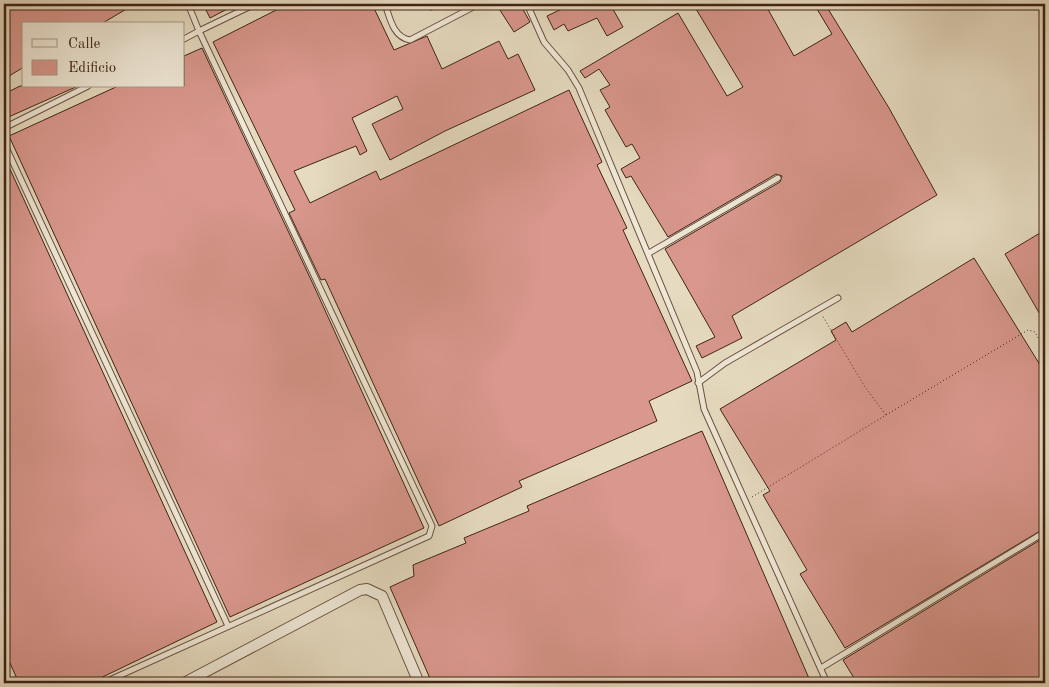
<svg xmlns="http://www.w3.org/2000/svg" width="1049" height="687" font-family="'Old Standard TT',serif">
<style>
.building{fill:#d9978d;stroke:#402316}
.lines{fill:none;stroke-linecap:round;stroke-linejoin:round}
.lane-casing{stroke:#6a5141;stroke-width:7}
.street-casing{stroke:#6a5141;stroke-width:12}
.path{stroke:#402316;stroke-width:1;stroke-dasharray:1 2.5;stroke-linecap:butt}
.lane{stroke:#efe8d7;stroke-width:5}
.street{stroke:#efe8d7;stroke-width:10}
</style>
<rect width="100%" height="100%" fill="#e6dbc1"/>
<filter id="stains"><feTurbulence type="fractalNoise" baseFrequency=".004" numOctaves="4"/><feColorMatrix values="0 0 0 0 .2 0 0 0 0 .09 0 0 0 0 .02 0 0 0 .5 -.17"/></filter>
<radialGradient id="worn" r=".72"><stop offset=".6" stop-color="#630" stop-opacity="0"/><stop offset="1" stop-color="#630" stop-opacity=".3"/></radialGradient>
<g class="building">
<path d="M4,4H135L101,24H24V67L4,79Z"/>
<path d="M203,4H237L210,18Z"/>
<path d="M288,4H372L394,50L427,36L442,69L499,41L508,59L518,54L535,90L445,131L390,160L372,124L403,109L397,96L352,118L367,151L360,155L356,146L294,171L310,203L376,171L380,180L569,90L602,162L597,165L627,228L623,230L692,381L649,401L657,421L519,481L522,487L439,526L325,279L321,280L289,213L295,210L213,42Z"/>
<path d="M496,4H520L530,22L514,32Z"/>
<path d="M572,4H610L623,27L607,36L597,18L568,31L564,24L554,30L547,16Z"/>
<path d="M693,4H765L794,56L832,34L814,4H825L889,108L937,195L732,316L742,338L702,358L696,346L715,337L665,249L780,182L782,176L776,174L668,237L631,176L626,178L621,169L640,158L632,144L626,147L605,110L610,107L600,90L610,85L599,69L585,78L580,71L678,13L727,96L743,87Z"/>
<path d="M202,48L313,284L424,528L230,617L9,136L118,86H184V56Z"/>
<path d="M20,86H78L4,119V94Z"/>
<path d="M4,156L217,622L90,683H19L4,650Z"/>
<path d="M1045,230V323L1005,254Z"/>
<path d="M974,258L1045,373V528L845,648L800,574L807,570L763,495L770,491L720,409L836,340L831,331L846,322L852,332Z"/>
<path d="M702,431L811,683H432L390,587L414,576L413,565L466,543L464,538L529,511L527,506Z"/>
<path d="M1045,537V683H857L843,660Z"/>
</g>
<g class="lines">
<defs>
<g id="lane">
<path d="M385,4C390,18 393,37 410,40L479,4"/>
<path d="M426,4L431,7L441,4"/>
<path d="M527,4L544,42L568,70L579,88L697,372L704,409L827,683"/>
<path d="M184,39L199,31L188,4"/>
<path d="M4,128L88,86"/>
<path d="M4,143L228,626"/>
<path d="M649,253L778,178"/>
<path d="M698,383L725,363L838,298"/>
<path d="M821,668L1045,532"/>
<path d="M103,683L429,536L432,526L199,31L255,4"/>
</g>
<path id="street" d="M184,683L360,590L367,589L382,596L419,683"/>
</defs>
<use href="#lane" class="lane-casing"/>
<use href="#street" class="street-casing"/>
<g class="path">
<path d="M886,415L1028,330L1035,332L1045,351"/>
<path d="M752,497L886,415L865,387L822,315"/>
</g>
<use href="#lane" class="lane"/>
<use href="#street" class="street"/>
</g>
<rect width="1049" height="687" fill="none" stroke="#e6dbc1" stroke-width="20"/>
<rect x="5" y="5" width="1039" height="677" fill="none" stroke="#402316" stroke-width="2.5"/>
<rect x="10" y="10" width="1029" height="667" fill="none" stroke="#402316"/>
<rect x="22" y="22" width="162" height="65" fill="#efe8d7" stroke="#a9998a"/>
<rect x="32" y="39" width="25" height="8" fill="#efe8d7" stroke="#a9998a"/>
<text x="68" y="48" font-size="15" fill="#402316">Calle</text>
<rect x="32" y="60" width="25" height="15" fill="#d9978d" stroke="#a9998a"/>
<text x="68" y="72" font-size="15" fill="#402316">Edificio</text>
<rect width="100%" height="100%" filter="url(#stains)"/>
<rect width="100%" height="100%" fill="url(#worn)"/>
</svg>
